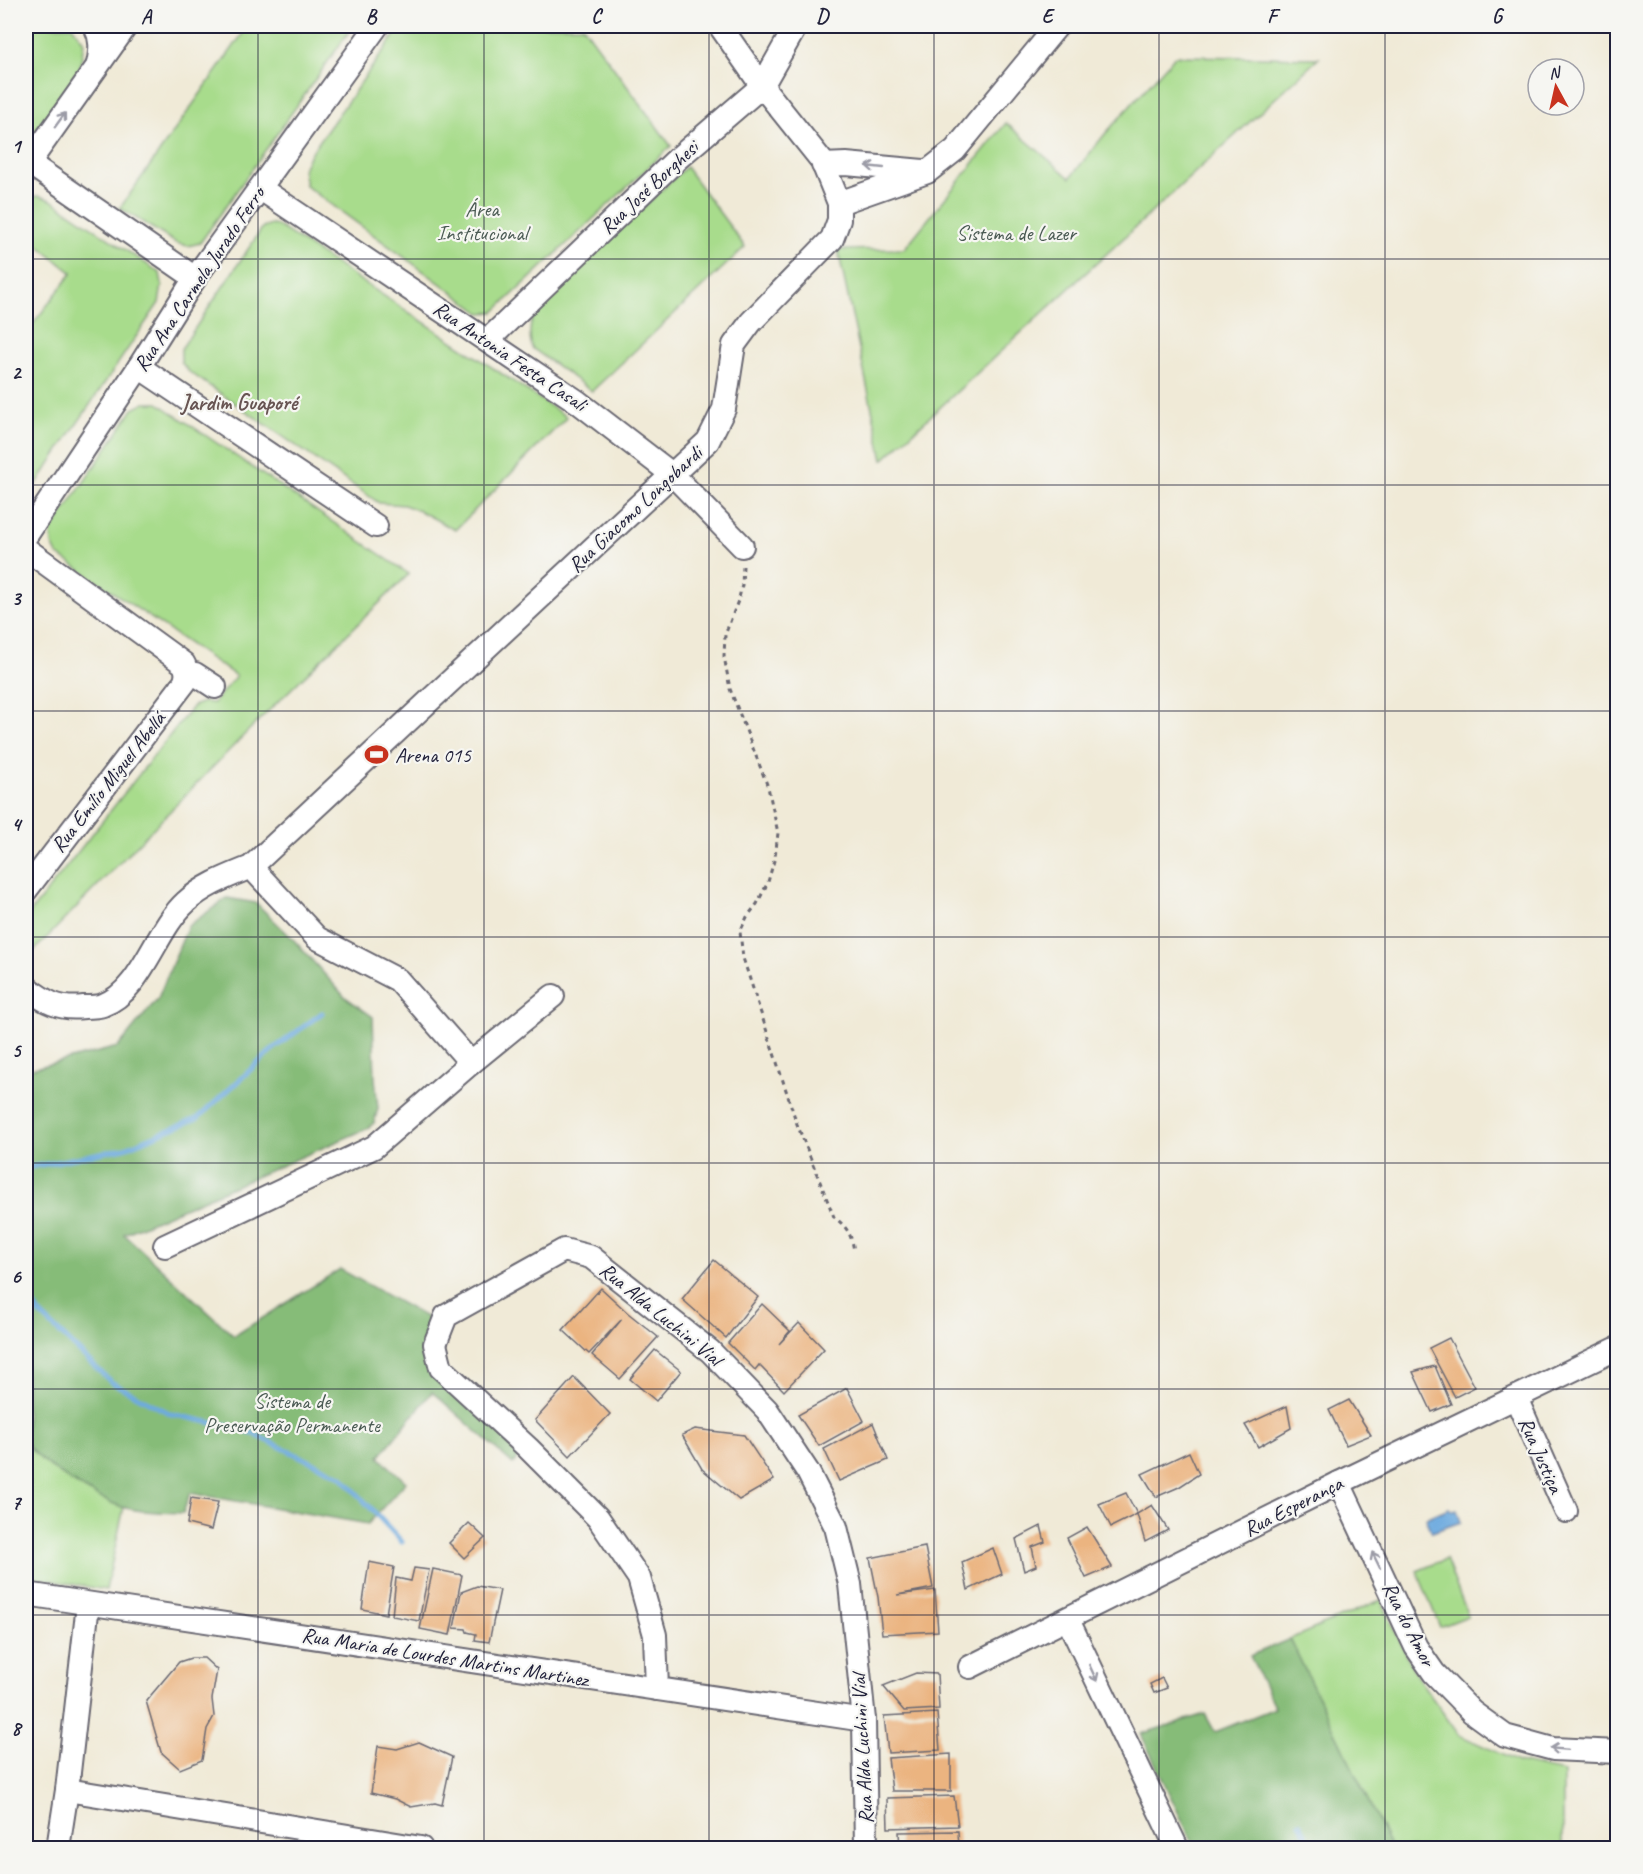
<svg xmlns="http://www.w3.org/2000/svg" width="1643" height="1874" font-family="Caveat,sans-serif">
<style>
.green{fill:#a8dc8c;stroke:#657f64;stroke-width:1.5}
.forest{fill:#86bc78;stroke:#546f5a;stroke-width:1.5}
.water{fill:#6daadf;stroke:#48668d;stroke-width:1.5}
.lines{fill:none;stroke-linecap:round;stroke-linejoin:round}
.stream{stroke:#6daadf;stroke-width:5}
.building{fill:#ebb480}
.minor-casing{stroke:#6a6872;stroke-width:26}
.path{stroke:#6a6872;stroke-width:3;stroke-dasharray:4.5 4.5;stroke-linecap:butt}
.minor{stroke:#fff;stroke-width:22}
.oneway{stroke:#9c9ca7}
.grid{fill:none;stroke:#22223b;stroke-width:1.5;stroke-opacity:0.55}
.labels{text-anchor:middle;stroke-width:4.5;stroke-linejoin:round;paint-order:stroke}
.street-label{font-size:21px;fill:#22223b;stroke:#f6f6f2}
.park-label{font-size:21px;fill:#4a5a53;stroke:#f6f6f2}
.poi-label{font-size:21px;fill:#22223b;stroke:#f6f6f2;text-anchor:start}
.neighbourhood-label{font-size:22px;font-weight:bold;fill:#685553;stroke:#f6f6f2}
.neatline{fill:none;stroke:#22223b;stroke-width:2}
.grid-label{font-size:20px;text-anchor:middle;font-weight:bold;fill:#22223b}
</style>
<rect width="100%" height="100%" fill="#f6f6f2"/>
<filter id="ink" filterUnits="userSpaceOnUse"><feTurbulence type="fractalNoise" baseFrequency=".0167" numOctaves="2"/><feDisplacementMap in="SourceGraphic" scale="12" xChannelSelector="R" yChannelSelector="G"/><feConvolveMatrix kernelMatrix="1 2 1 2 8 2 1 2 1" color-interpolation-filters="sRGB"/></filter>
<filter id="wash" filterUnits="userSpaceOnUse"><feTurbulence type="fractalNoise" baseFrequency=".008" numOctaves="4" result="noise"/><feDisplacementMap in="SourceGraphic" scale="24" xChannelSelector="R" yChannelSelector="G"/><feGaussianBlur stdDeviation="1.35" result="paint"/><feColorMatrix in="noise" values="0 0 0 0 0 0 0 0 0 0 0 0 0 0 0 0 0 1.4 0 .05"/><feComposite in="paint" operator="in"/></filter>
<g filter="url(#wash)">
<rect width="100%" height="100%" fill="#f0ead7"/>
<g class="green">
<path d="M26,26H72L84,42L80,68L75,79L26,143Z"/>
<path d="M248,26H353L200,243L188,246L176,243L120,208Z"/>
<path d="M401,26H583L671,146L494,312L481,313L306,186L303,169L309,156Z"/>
<path d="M1175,56L1319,58L883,460L838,250L904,249L1006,123L1070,178L1105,134Z"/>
<path d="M686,167L745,247L592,391L532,348C526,323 533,315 549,297Z"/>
<path d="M39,196L51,200L160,273L162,285L159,303L26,499V333L72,273L26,236V199Z"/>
<path d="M272,224L280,227L567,417L455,530L420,511L404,505L379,503L188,371L181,362V349L263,227Z"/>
<path d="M145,403H158L409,574L249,730L26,959V918L193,706L204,702L213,703L236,676L57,554L52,544L51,531L133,409Z"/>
<path d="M26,1443C48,1472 91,1493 124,1507L106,1590L26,1576Z"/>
<path d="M1446,1559L1468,1616L1440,1627L1417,1571Z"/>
<path d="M1381,1600L1416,1675L1459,1735L1518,1762L1563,1772V1848H1391L1290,1639Z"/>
</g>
<g class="forest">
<path d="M227,898L256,903L293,939L344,996L373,1017L375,1078L378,1108L374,1123L366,1129L124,1234L234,1336L340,1269L435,1322L426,1350L521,1453L513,1464L432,1392L379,1457L406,1482L368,1524L190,1493L183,1513C164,1512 141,1513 122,1507C93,1497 44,1467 26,1443V1070L118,1047L158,998L188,926Z"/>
<path d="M1290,1639L1391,1848H1195L1141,1734L1205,1714L1215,1732L1275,1708L1250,1656Z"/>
</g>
<path class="water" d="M1449,1508L1452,1511L1457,1510L1461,1522L1432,1532L1426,1518Z"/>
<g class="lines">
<g class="stream">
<path d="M26,1168L125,1148L198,1118L272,1050L322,1013"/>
<path d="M26,1291L38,1312L111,1382L171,1414L245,1430L341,1476L402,1542"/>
<path d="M1300,1823L1312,1848"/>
</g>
</g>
<g id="blocks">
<g class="building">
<path d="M714,1260L758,1297L726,1338L682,1299Z"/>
<path d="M601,1288L628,1313L658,1337L620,1379L592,1355L622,1319L589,1354L563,1330Z"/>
<path d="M762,1304L790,1331L779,1344L799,1323L824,1349L784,1391L759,1365L755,1370L728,1343Z"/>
<path d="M1449,1338L1475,1387L1455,1397L1429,1348Z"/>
<path d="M655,1350L681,1371L656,1401L630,1379Z"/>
<path d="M1435,1366L1451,1404L1432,1412L1413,1372Z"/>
<path d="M574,1377L610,1414L570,1456L535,1420Z"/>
<path d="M847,1388L864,1421L819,1446L798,1415Z"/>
<path d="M1349,1400L1371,1435L1346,1445L1329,1410Z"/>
<path d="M1287,1406L1291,1428L1258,1447L1245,1425Z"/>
<path d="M873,1423L888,1460L839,1481L824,1449Z"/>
<path d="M695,1429L744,1435L774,1480L739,1500L702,1469L682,1435Z"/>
<path d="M1189,1452L1199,1474L1179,1487L1156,1497L1142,1474Z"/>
<path d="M1126,1493L1137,1514L1152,1505L1168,1530L1145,1542L1137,1514L1111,1527L1099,1504Z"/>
<path d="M191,1498L218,1502L211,1530L187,1524Z"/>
<path d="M469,1523L485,1538L464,1558L449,1543Z"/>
<path d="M1041,1526L1045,1542L1032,1547L1036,1566L1024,1571L1016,1539Z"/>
<path d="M1087,1527L1112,1567L1086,1578L1067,1538Z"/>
<path d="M925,1547L933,1588L897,1595L935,1590L938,1631L882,1634L878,1597L870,1558Z"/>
<path d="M993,1548L1002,1574L968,1590L962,1562Z"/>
<path d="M369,1562L394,1567L386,1614L362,1609Z"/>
<path d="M414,1568L429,1570L419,1621L392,1616L396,1578L411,1581Z"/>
<path d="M433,1569L462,1575L450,1635L420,1629Z"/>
<path d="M477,1586L500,1590L489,1642L475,1640L476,1634L467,1632L466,1629L454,1628L461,1592Z"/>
<path d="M191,1658H204L217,1670L212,1699L214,1716L207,1729L202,1760L180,1769L161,1752L146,1701L179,1662Z"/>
<path d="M916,1673L937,1674L939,1709L904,1711L883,1686Z"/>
<path d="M1162,1678L1167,1688L1154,1693L1150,1684Z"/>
<path d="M937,1713L940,1750L888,1753L884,1716Z"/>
<path d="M419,1742L452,1757L442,1805L435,1803L411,1807L395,1799L371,1793L378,1746L397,1749Z"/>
<path d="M951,1754V1791H892L888,1758Z"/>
<path d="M954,1796L958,1826L888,1828L887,1798Z"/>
<path d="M958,1831L959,1848H900L899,1832Z"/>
</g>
</g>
</g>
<g filter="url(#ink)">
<use href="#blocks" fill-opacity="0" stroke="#6a6872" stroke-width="1.5"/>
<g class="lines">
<defs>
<g id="minor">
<path d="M95,26C102,39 101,50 98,64"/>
<path d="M29,163L195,278"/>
<path d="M823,165L846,164L923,171"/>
<path d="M26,167L126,26"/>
<path d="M261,189L578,402L673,475L742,546"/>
<path d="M839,203L927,172L955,150L1057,26"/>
<path d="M488,340L677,159L762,86L796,26"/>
<path d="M139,367L376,526"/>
<path d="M26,536L139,367L195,278L377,26"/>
<path d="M26,549L184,664L187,673L195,674L215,687"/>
<path d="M251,867L317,938L398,980L471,1063"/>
<path d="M26,890L185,682L187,673"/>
<path d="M26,987C45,1002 59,1010 84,1007C90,1007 98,1007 103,1005C142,991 155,930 186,902C204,885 229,876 251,867L708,441L724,409L734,345L751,322L832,239L839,220V203L822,161L762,86L720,26"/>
<path d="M165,1246L374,1147L471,1063L553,996"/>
<path d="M1516,1398L1566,1511"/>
<path d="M1339,1483L1416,1647L1434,1673L1472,1712L1505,1736L1553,1749L1618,1752"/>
<path d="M26,1594L864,1720"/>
<path d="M1068,1620L1177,1848"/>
<path d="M970,1667L1339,1483L1618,1348"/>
<path d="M657,1689L655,1635L639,1578L598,1518L528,1448L441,1368L435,1344L446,1316L564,1250L591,1257L710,1351L767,1410L808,1472L836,1527L850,1584L864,1720L866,1848"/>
<path d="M67,1790L421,1848"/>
<path d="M58,1848L67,1790L88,1604"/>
</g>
</defs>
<use href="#minor" class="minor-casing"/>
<path class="path" d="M743,566L742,585L739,598L725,635L724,656L730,689L768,787L778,833L775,857L768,882L757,904L747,917L740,932L743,958L797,1124L834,1217C847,1227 852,1235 854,1252"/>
<use href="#minor" class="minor"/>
</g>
<defs><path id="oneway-shaft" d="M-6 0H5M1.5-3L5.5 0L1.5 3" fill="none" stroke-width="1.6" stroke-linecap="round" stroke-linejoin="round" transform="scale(1.5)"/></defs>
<g class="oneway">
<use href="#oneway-shaft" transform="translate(60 120) rotate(-54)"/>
<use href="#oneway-shaft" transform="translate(875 167) rotate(-174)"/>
<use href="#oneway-shaft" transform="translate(1376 1560) rotate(-116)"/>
<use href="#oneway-shaft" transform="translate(1093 1673) rotate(65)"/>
<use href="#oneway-shaft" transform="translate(1559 1749) rotate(-175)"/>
</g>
</g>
<path class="grid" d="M258,26V1848M484,26V1848M709,26V1848M934,26V1848M1159,26V1848M1385,26V1848M26,259H1618M26,485H1618M26,711H1618M26,937H1618M26,1163H1618M26,1389H1618M26,1615H1618"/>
<defs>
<symbol id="stadium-bare" viewBox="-9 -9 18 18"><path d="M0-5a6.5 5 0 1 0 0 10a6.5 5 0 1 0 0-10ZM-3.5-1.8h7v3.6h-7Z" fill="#c8321e" stroke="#f6f6f2" stroke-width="2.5" paint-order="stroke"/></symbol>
</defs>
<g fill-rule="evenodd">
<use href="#stadium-bare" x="360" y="738" width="33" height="33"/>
</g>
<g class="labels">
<g class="street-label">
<text transform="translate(649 187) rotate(-43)" y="7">Rua José Borghesi</text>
<text transform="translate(199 279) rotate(-56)" y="7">Rua Ana Carmela Jurado Ferro</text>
<text transform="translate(510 356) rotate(34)" y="7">Rua Antonia Festa Casali</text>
<text transform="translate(635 509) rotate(-43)" y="7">Rua Giacomo Longobardi</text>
<text transform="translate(108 782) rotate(-52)" y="7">Rua Emílio Miguel Abellá</text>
<text transform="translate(661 1314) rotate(39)" y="7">Rua Alda Luchini Vial</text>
<text transform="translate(1541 1455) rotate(66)" y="7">Rua Justiça</text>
<text transform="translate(1293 1506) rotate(-27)" y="7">Rua Esperança</text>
<text transform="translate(1409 1624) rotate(63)" y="7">Rua do Amor</text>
<text transform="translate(445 1657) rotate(9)" y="7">Rua Maria de Lourdes Martins Martinez</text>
<text transform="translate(862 1749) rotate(-93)" y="7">Rua Alda Luchini Vial</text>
</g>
<g class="park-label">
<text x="482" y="216">Área<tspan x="482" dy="24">Institucional</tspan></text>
<text x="1016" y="240">Sistema de Lazer</text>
<text x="292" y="1408">Sistema de<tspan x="292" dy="24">Preservação Permanente</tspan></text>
</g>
<g class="poi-label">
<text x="395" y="762">Arena 015</text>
</g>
<g class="neighbourhood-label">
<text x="239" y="410">Jardim Guaporé</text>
</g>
</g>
<rect width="1643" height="1874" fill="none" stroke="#f6f6f2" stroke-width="66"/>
<g transform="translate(1556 87) rotate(352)"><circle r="28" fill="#f6f6f2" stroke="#a1a1a9" stroke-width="1.5"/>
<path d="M0-4.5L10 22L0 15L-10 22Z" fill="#c8321e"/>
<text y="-9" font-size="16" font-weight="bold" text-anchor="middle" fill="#22223b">N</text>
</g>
<rect x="33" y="33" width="1577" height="1808" class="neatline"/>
<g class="grid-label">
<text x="146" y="23">A</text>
<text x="371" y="23">B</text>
<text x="596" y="23">C</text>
<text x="822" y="23">D</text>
<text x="1047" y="23">E</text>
<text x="1272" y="23">F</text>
<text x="1497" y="23">G</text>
<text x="16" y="153">1</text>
<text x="16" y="379">2</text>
<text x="16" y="605">3</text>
<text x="16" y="831">4</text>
<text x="16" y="1057">5</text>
<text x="16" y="1283">6</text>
<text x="16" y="1509">7</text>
<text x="16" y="1735">8</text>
</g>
</svg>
